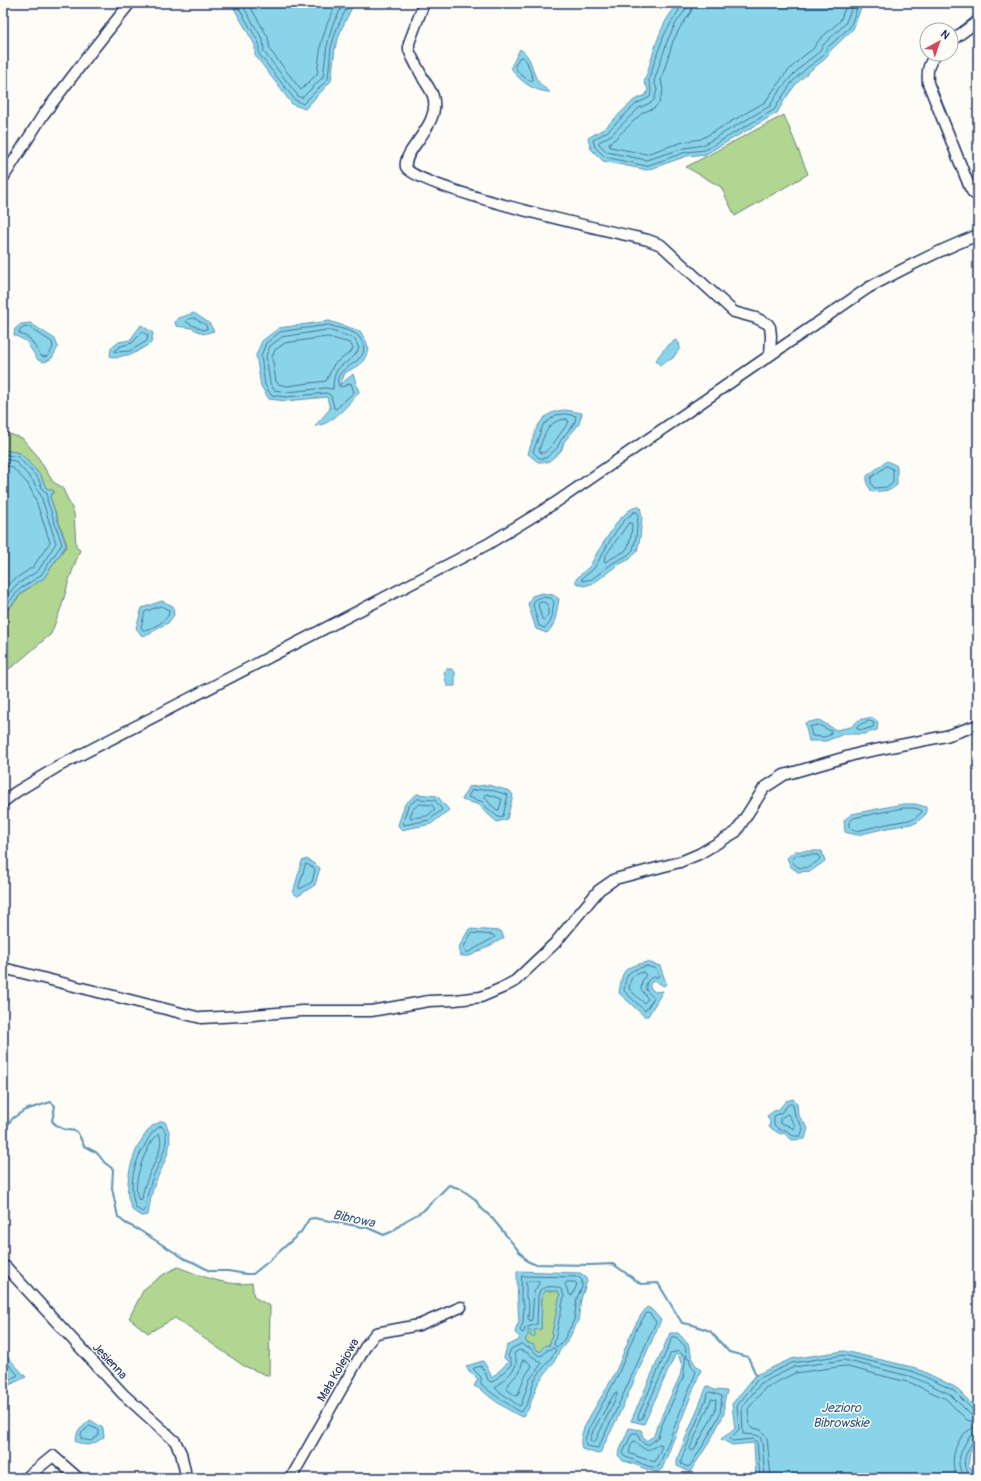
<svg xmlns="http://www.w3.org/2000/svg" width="981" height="1481" font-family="Pangolin,sans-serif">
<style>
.green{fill:#b1d691;stroke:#668278}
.water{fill:#89d4e9;stroke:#5d92b1;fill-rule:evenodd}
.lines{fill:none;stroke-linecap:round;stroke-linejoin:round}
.shore{stroke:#477196;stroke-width:1}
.stream{stroke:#5d92b1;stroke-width:2}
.minor-casing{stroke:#1b2f5e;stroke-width:13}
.minor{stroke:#fdfcf7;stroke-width:10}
.labels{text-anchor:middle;stroke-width:3;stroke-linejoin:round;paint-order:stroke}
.street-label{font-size:12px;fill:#1b2f5e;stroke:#fdfcf7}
.water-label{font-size:13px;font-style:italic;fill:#365881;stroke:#fdfcf7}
</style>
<rect width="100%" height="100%" fill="#fdfcf7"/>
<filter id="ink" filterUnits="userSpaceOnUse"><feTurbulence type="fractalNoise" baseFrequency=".025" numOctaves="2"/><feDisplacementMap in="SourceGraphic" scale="8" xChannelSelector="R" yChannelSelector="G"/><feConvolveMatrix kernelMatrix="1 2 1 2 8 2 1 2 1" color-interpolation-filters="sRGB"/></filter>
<g filter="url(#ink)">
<g class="green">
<path d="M784,115L808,174L735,216L721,187L686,167Z"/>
<path d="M3,432L22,438L36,454L53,482L62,487L74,513L76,547L80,550L69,580L62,605L51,634L16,664L3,673V616L23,592L44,578L67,545L50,497L54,493V491L46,488L41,476L20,453L3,450Z"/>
<path d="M178,1267C201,1276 228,1287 252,1283L254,1297L270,1306L269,1376L244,1366L175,1318L148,1333L129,1318L144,1289L164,1274Z"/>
<path d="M545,1291H558L560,1295L550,1343L540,1352L527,1343L525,1340L528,1330H531V1332H534V1330L541,1329L542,1296Z"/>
</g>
<g class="water">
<path d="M231,3H354L341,30L335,48L331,81L305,109L292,104L255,55V45Z"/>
<path d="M680,3H863L853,29L830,51L825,59L811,70L796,84L785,99L777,113L706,154L687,156L647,170L603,161L591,149L588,138L605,128L634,100L646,95L648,89L644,82C654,56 658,22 680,3Z"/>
<path d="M520,49C534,59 530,69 538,81C540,85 546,89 550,92C535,92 517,80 511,67Z"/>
<path d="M194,313L209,323L214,331L203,334L192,328L176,326L175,321L179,318Z"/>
<path d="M329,321L360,331L366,341L369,350L362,363L345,373L340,385L353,374L359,392C348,405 332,425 315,426L330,409L327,397L286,401L269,399L261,386L256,355L262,341L279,328Z"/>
<path d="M30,323L55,339L58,347L52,358L45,362L38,360L26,341L14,335L15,329L21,324Z"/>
<path d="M141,325L153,333L151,343L131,355H126L115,358L110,356L111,348L119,342L130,340Z"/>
<path d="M676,340L679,343L680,348L673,358L660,365L656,361C659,354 668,344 676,340Z"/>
<path d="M566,410L582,413L579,424L564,442L561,451L548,462H538L528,454C535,432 538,411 566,410Z"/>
<path d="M3,450L20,453L41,476L46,488L54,491L50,497L66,545L44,578L22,592L3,615Z"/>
<path d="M887,461L897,466V485L890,490L872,492L867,484V476Z"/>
<path d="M635,507H640L642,517L640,538L637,551L630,559L616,566L594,583L584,586L576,583V579L590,566L598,551L618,521L628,511Z"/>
<path d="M542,593L553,595L559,599C556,613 557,623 547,633L536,629L528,604L532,596Z"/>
<path d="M162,601L173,606L174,615L168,623L157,628L150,634L142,636L136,628L142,608Z"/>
<path d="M447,669H452L455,672V686H447L444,672Z"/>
<path d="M872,717L878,722L877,730L864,734H844L826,741H809L805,723L819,720L836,730L851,727L859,720Z"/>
<path d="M488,785L510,791L513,795L507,819L497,822L483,810L480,805L462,800L468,787Z"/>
<path d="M417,794L437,796L449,810L431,824L401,830L398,825L405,804Z"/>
<path d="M903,804H915L926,807V814L916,823L887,828L857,835L845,832L844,820L852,814Z"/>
<path d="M795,851H822L825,861L811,871L798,872L791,867L787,858Z"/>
<path d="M307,859L320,868L315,885L298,896L293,893L302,861Z"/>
<path d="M469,929L501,931L504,938L470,956H461L459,947Z"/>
<path d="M647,962L660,966L666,983L664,986L655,981L650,983V988L655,992L663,991L648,1016H644L619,993C623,968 623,968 647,962Z"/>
<path d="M793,1099L797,1103L798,1115L808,1128L805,1139L792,1140L784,1133L780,1134L769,1127L770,1121L767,1116L774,1111L778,1110L786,1101Z"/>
<path d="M162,1121L165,1122C177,1142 164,1162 156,1181C151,1192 150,1204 148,1215L142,1216L133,1211C131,1207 129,1201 128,1197C126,1172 135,1145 151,1127C154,1125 158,1123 162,1121Z"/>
<path d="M517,1271L580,1273L585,1276L587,1281L581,1299L578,1321L574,1329L567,1342L560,1350L554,1362L538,1383L528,1410L522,1417C511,1412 499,1404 490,1397C484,1392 481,1389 474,1386L478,1379L469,1372L466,1366L483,1361L488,1369L492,1378L508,1362L504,1358L507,1346L519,1340L520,1337L515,1333L517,1325L519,1323C518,1306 517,1289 517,1271ZM545,1291H558L560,1295L550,1343L549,1346L545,1345L540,1352L534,1348V1345L527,1343L525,1340L528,1335V1330H531L530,1336L534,1337L536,1334L534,1332V1330L541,1329L542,1296Z"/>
<path d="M647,1307L651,1309L661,1320L617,1419L600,1453L598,1454L582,1449C580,1441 581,1436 584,1428C592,1410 604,1394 613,1377C625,1353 630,1328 647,1307Z"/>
<path d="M670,1333H678L688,1344L694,1363L701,1370L662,1469L658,1472C646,1471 635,1463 623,1461L618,1455L629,1428L641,1430L643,1437L646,1441L654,1436L657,1426L680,1376L682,1366L678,1354L675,1355L644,1424L631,1421Z"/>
<path d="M844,1351L916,1368L955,1387L978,1410V1440L970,1452L968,1466L978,1473V1478H756L754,1443L732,1445L721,1439L735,1429L732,1404L756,1375L791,1359Z"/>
<path d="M3,1352L26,1377L3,1388Z"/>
<path d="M707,1386L714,1390L727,1391L724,1403V1414L710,1441L690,1472L677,1466V1459Z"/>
<path d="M90,1420L103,1428L104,1437C92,1445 88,1448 75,1441L78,1431Z"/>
</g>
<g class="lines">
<g class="shore">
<path d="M236,3L259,43V54L295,100L303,104L328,79L331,47L337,28L349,3"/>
<path d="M241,3L263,40L264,52L298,96L302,98L323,77L327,46L332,26L344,3"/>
<path d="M248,3L268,37L270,50L301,90L317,74L321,44L327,24L337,3"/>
<path d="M682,3C682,8 666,29 663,38C658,51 653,66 649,79C648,85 653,86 650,97L636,104L608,131L593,140L595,147L605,157L646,166L686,152L705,150L774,110L782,97L793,81L808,67L822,57L827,48L850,27L859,3"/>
<path d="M687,3L686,9L676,23L668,39L654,81L657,90L654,100L650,103L639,108L611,135L599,142V144L607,152L646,160L685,148L703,145L770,106L777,94L790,78L805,63L818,53L824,44L845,24L854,3"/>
<path d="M693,3L691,12L681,26L673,41L661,80L663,90L659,103L654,108L642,113L615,139L609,143L610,147L646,154L683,142L701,139L765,102L785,74L801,58L813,49L819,40L840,21L847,3"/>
<path d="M520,57H523L527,62L533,79L532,81C525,79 517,73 515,66Z"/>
<path d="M194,318L206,325L207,329L203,330L186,322L187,320Z"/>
<path d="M329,325C337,328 349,330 356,334C359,336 362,341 363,344C370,365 330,366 339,386L342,387L351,383L354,392L336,409L334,408L331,396L327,393L286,397L271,395L265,385L261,356L266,343L280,332Z"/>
<path d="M29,327L52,342L53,347L49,355L45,357L41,356L30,339L19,333V331L23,328Z"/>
<path d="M328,330L354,338L359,348C351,368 333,358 333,389L325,388L287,392L274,390L270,383L266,356L270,346L282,337Z"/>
<path d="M142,332L148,335L147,341L130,351L115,352V350L121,346L132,343Z"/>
<path d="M328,337L350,343L353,348L351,352L334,364L326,381L287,386L278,384L276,381L272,357L275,350L285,343Z"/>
<path d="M566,414L576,416L575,422L561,440L557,448L546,458H539L533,452L543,425L556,415Z"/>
<path d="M566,419L568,420L569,422C560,433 554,445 544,453H541L539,450C544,435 548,420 566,419Z"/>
<path d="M3,454L18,457L38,478L43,490L47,493V500L62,544L41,575L20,589L3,609"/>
<path d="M3,459L15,461L33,481L41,496L56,543L38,571L16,585L3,601"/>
<path d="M3,465L12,467L28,484L35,498L50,542L33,567L12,581L3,592"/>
<path d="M887,466L893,469V483L888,487L874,488L871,483V478Z"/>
<path d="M634,512H637L638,517L636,537L633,550L628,555L613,563L592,579L582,581V578C586,575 591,572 594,568C606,550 616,524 634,512Z"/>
<path d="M629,523H631L632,525L631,536L628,547L625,551L605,562L604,560L606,555Z"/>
<path d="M542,597L551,598L554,602C552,611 554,621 545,628L539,626L533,605L535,600Z"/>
<path d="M543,602L548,604V615L544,620L542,619L538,605L539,603Z"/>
<path d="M161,606L169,610C171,620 150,630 143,630L141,627L145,612Z"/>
<path d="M870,721L874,723L873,727L863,730L857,729V727L861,724Z"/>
<path d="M819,725L831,731V734L825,737L812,736L810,727Z"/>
<path d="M488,789L508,795L503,816L498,817L486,807L483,802L468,797L471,791Z"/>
<path d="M487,794L502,799L499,810H497L490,804L485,797Z"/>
<path d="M418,799L435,800L442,810L429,820L404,825L403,822L408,806Z"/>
<path d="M420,804L432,805L435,809L427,816L411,818L410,816L413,809Z"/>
<path d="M903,808H914L921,810L922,812L914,819L887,824L857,831L849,828V822L854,818Z"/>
<path d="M797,855H818L820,859C812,867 797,874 792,860Z"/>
<path d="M306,864L314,868L315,870L312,882L300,889L299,887Z"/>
<path d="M472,933L493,935L495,937L469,952H465L464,947Z"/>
<path d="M647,966L656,969L659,975L658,977C649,977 645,981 646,990L654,998L645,1011L624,991C626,971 629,971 647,966Z"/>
<path d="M643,972L646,975L642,981L641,989L648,999L644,1003L629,989C631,976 631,976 643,972Z"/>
<path d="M791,1104L793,1105L795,1116L803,1128L801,1136H793L786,1130H780L774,1125V1116L781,1113L788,1105Z"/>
<path d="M788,1114L795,1126L794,1129L787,1125L780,1123V1119Z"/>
<path d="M161,1126C176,1136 155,1170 151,1182C148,1192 146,1201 145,1210L142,1212L136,1208C128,1187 133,1164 145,1145C149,1137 153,1130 161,1126Z"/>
<path d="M159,1134C166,1146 151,1168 147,1180C144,1186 143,1192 142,1199L139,1200C130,1187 146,1142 159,1134Z"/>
<path d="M522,1276L579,1277L582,1280V1287L577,1298L574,1320L564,1340L557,1347L554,1345L564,1296L562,1290C557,1285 545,1286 540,1290L538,1296L537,1324L525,1328L524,1332L522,1333L520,1330L523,1323L524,1305L521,1297Z"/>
<path d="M528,1281H538L539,1283L534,1292L532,1319L531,1321L528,1319L529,1305L526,1297V1283Z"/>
<path d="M567,1282H575L577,1284L572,1296L570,1295L565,1285Z"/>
<path d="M647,1313L650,1314L656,1322L613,1417L598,1448L586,1446L585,1441L588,1430L617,1377L637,1328Z"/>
<path d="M673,1337H676L685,1346L687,1356L685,1357L679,1351L671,1353L642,1418L639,1420L638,1417Z"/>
<path d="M522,1344L525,1347L530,1348L539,1356L543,1355L547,1350L554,1348L556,1350C550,1362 540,1370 534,1381C530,1391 530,1406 520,1412L493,1394L481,1384V1377L473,1369L474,1368L481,1366L486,1374L488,1380L491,1382L494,1381L511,1365V1361L508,1356L511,1349Z"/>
<path d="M519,1350L526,1352L542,1363L530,1379L521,1405L519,1406L495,1388C500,1383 515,1371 516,1364C517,1360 515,1357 514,1354Z"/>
<path d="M686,1357L689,1358L691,1365L696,1372L659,1466C652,1471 634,1459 625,1457L623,1453L632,1433H638L640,1440L646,1445L651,1443L658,1437L661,1427L683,1378Z"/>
<path d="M3,1358L18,1375L3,1383"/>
<path d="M523,1360H526L532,1366L524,1378L518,1395L516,1396L506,1389L505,1388L520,1371Z"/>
<path d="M710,1392L722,1396L720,1414L707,1439L690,1466L688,1467L681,1464V1460L708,1394Z"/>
<path d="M615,1393H617V1395L595,1442H591L590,1440L593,1431Z"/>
<path d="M712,1399L716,1400L715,1412L694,1450L692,1451L690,1449Z"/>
<path d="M90,1426L99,1430V1435L91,1441L81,1439V1434Z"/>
<path d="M978,1439L974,1440C965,1452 956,1473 978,1476"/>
<path d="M634,1441C645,1450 646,1453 659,1444H661L662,1446L655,1462L639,1457L629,1453L631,1445Z"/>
<path d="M760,1478L757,1441L753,1439L733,1441L730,1439L739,1429L737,1406L758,1379L792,1363L844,1355L915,1372L953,1390L974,1411L978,1412"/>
<path d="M765,1478L762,1442L760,1437L756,1435L743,1434L742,1407L761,1383L794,1367L844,1360L913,1377L950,1394L971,1415L978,1417"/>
<path d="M771,1478L767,1438L761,1430L750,1427L748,1409L765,1388L795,1373L844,1366L911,1383L946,1399L967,1420L978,1423"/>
<path d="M959,1478C945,1464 958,1428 978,1427"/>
<path d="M969,1478C966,1476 961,1473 960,1469C956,1460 964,1444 970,1436L978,1433"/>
</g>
<g class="stream">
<path d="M3,1131L13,1118L25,1110L51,1102L55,1106L52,1121C59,1129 65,1130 76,1131L79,1135L84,1146L97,1153L105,1163L113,1169L112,1188L118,1217L125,1223L139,1230L185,1259L195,1263L210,1271H228L246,1274H253L269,1261L301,1232L309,1219L314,1218L368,1228L384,1235L393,1231L405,1221L423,1211L449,1185L461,1189L475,1199L480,1207L492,1218L527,1261L534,1264L591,1265L613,1264L641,1284L658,1283L682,1323L693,1325L710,1331L729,1352L748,1357L756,1375"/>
<path d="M973,1449L978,1454"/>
</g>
<defs>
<g id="minor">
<path d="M424,3L409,43V50C413,60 419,70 424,80C427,85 431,90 433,96C442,125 402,150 406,167C413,188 617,233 648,240L661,245L734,312L756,318L768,324L770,327L771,336L770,355"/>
<path d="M951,41L978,21"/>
<path d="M936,54C928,65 927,69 928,83L970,188L973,193L978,195"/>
<path d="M3,178L43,115L91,52L130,3"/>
<path d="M3,802L16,792L59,766L488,544L555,503L868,288C904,268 940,250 978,235"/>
<path d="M3,968L201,1018L241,1016L302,1011H371L429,1001L455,1000L481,997L502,988L515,981L555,943L599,890L615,879L680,862L699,854L736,832L764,788L784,775L860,753L946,736L978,725"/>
<path d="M3,1266L6,1267L123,1394L175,1441L181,1453L185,1471V1478"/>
<path d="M26,1478L53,1456L78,1478"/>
<path d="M291,1478L367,1344L376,1333L419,1325L461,1307"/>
</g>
</defs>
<use href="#minor" class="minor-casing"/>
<use href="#minor" class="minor"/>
</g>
</g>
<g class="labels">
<g class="street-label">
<text transform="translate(110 1361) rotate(47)" y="4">Jesienna</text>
<text transform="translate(338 1370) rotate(-60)" y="4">Mała Kolejowa</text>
</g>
<g class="water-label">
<text transform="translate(354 1218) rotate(12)" y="5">Bibrowa</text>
<text x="841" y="1412">Jezioro<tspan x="841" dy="15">Bibrowskie</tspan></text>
</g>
</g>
<rect width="981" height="1481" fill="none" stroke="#fdfcf7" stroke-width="16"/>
<rect x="8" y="8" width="965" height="1465" fill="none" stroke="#1b2f5e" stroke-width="1.5" filter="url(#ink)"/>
<g transform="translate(939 42) rotate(40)"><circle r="19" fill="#fdfcf7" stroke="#a3aaba"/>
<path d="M0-3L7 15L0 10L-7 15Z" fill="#d1495b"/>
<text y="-6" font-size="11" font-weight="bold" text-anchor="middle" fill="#1b2f5e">N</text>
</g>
</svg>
